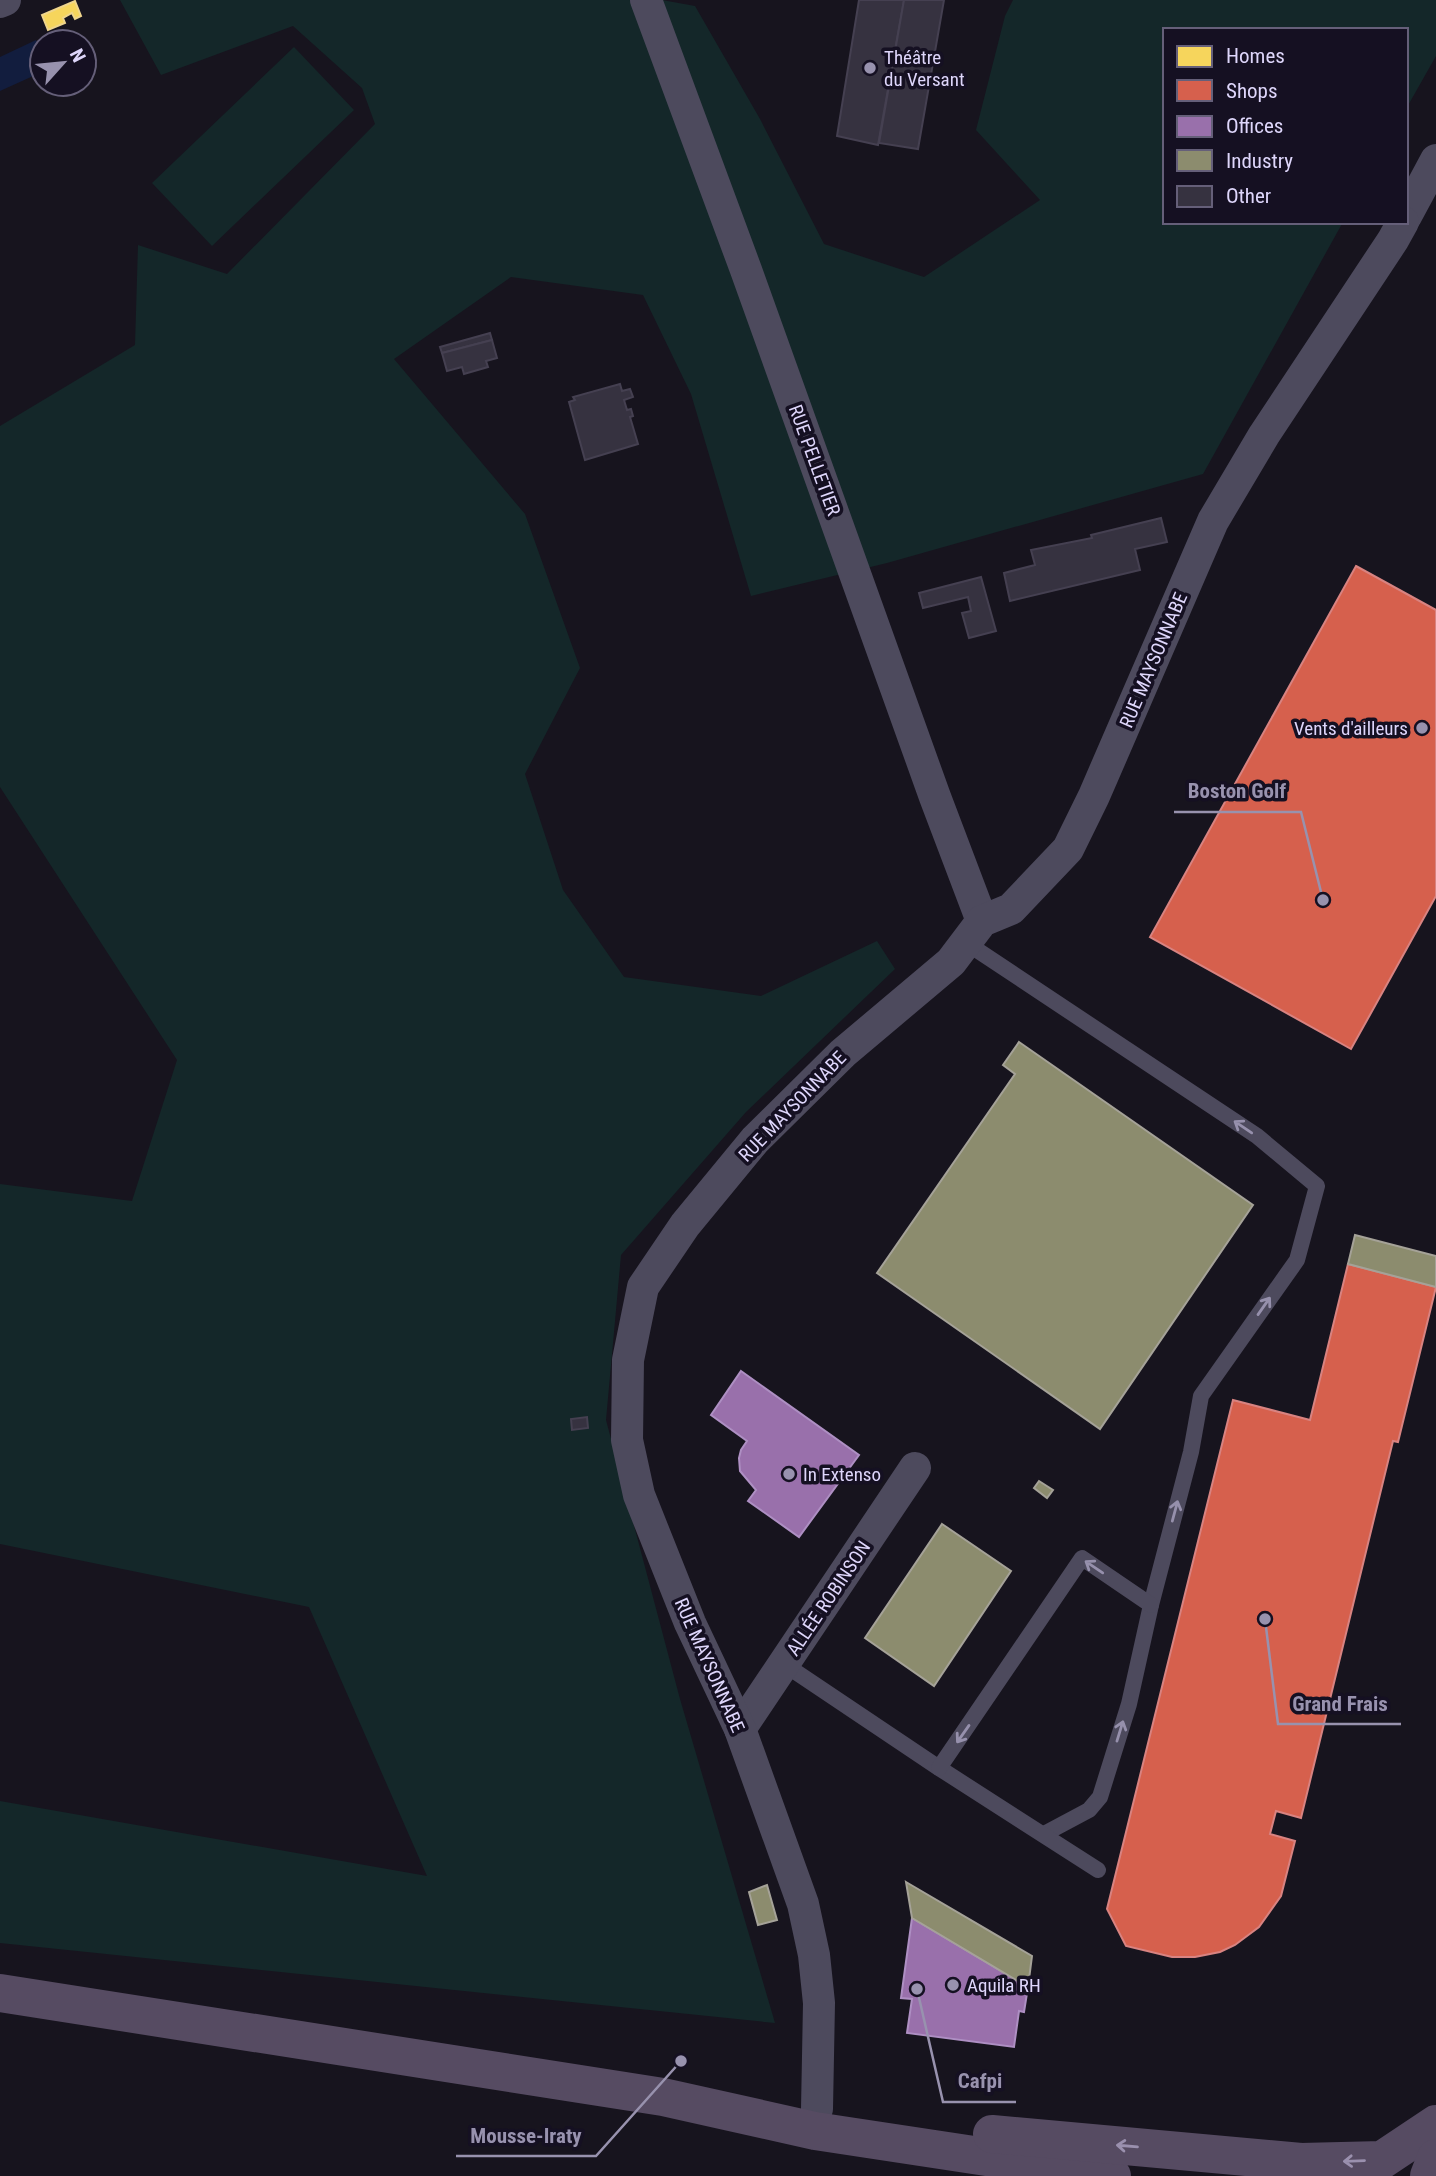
<svg xmlns="http://www.w3.org/2000/svg" width="1436" height="2176" font-family="'Roboto Condensed',sans-serif">
<style>
.green{fill:#142729}
.water{fill:#121d3e}
.homes{fill:#f6d55c;stroke:#efd58c;stroke-width:2}
.shops{fill:#d6604d;stroke:#d88381;stroke-width:2}
.offices{fill:#9970ab;stroke:#ae8fc3;stroke-width:2}
.industry{fill:#8c8c6e;stroke:#a5a298;stroke-width:2}
.building{fill:#363240;stroke:#454051;stroke-width:2}
.lines{fill:none;stroke-linecap:round;stroke-linejoin:round}
.service{stroke:#4d4a5d;stroke-width:16}
.minor{stroke:#4d4a5d;stroke-width:32}
.primary{stroke:#564b62;stroke-width:38}
.oneway{stroke:#9690ac}
.oneway2{stroke:#9a90ae}
.poi-dot{fill:#9892ae;stroke:#151022;stroke-width:2.5}
.labels{text-anchor:middle;stroke-width:7;stroke-linejoin:round;paint-order:stroke}
.poi-label{font-size:19px;fill:#ded6fb;stroke:#151022;text-anchor:start}
.street-label{font-size:19px;fill:#ded6fb;stroke:#151022}
.leader{fill:none;stroke:#9892ae;stroke-width:2.5}
.callout-dot{fill:#9892ae;stroke:#151022;stroke-width:2.5}
.callout-label{font-size:21px;text-anchor:middle;font-weight:bold;fill:#9892ae;stroke:#151022;stroke-width:7;stroke-linejoin:round;paint-order:stroke}
</style>
<rect width="100%" height="100%" fill="#17141e"/>
<g class="green">
<path d="M120,0H662L695,6L760,119L824,244L924,277L1040,200L976,130L1005,16L1013,0H1436V56L1406,109V30H1165V222H1343L1203,474L887,563L751,596L691,394L643,295L511,277L394,359L525,514L580,668L525,774L563,890L624,977L761,996L877,941L895,969L746,1112L621,1255L606,1420L680,1699L775,2023L0,1943V1801L427,1876L309,1607L0,1544V1184L132,1201L177,1060L0,787V426L135,345L138,245L227,274L375,124L362,88L293,26L161,75Z"/>
<path d="M294,47L354,110L212,246L152,183Z"/>
</g>
<path class="water" d="M36,40L42,54V72L0,91V57Z"/>
<path class="homes" d="M75,1L81,16L75,19L72,13L63,18L65,23L48,30L42,15Z"/>
<g class="shops">
<path d="M1356,566L1436,610V896L1351,1049L1150,937Z"/>
<path d="M1348,1264L1436,1287L1398,1442L1393,1441L1301,1818L1276,1811L1270,1834L1295,1841L1281,1896L1259,1927L1235,1945L1220,1952L1195,1957H1172L1126,1946L1107,1909L1233,1400L1310,1420Z"/>
</g>
<g class="offices">
<path d="M741,1371L859,1455L799,1537L748,1501L756,1490L740,1471L739,1458L741,1450L747,1441L711,1415Z"/>
<path d="M912,1918L1028,1987L1024,2012L1019,2011L1014,2047L907,2033L912,1999L901,1998Z"/>
</g>
<g class="industry">
<path d="M1019,1042L1253,1205L1100,1429L877,1273L1015,1074L1003,1065Z"/>
<path d="M1355,1235L1436,1256V1287L1348,1264Z"/>
<path d="M1039,1481L1053,1490L1047,1498L1034,1488Z"/>
<path d="M942,1524L1011,1571L934,1686L865,1638Z"/>
<path d="M906,1882L1032,1956L1028,1987L912,1918Z"/>
<path d="M767,1885L777,1920L758,1925L749,1892Z"/>
</g>
<g class="building">
<path d="M859,0H904L878,145L837,136Z"/>
<path d="M904,0H944L918,149L879,143Z"/>
<path d="M490,333L492,340L442,353L440,347Z"/>
<path d="M492,340L497,358L486,361L488,367L464,374L462,367L447,371L442,353Z"/>
<path d="M620,384L622,391L630,389L633,397L624,400L627,410L631,409L633,416L630,417L638,444L585,460L569,402L575,400L573,397Z"/>
<path d="M1161,518L1167,542L1135,549L1140,570L1010,601L1004,573L1035,565L1031,550L1092,538L1091,535Z"/>
<path d="M981,577L996,631L969,638L962,613L971,611L968,597L923,608L919,593Z"/>
<path d="M587,1417L588,1428L572,1430L571,1419Z"/>
</g>
<g class="lines">
<g class="service">
<path d="M965,942L1257,1136L1317,1186L1297,1260L1201,1396L1191,1452L1151,1605L1129,1704L1100,1797L1089,1810L1044,1834"/>
<path d="M784,1664L939,1768L1098,1870"/>
<path d="M939,1768L1082,1558L1151,1605"/>
</g>
<g class="minor">
<path d="M646,0L746,270L935,797L982,921"/>
<path d="M0,2L5,0"/>
<path d="M1406,216L1436,160"/>
<path d="M740,1729L915,1468"/>
<path d="M817,2109L819,2003L814,1955L803,1904L740,1729L690,1623L639,1495L627,1440L628,1360L643,1287L685,1225L755,1140L843,1053L951,962L982,921L1011,909L1068,849L1094,796L1213,521L1264,435L1393,240L1403,222"/>
</g>
<g class="primary">
<path d="M0,1993L663,2097L815,2131L1112,2176"/>
<path d="M992,2134L1301,2162L1382,2160L1436,2124"/>
<path d="M1429,2176L1436,2158"/>
</g>
</g>
<defs><path id="oneway-shaft" d="M-6 0H5M1.5-3L5.5 0L1.5 3" fill="none" stroke-width="1.6" stroke-linecap="round" stroke-linejoin="round" transform="scale(1.75)"/></defs>
<g class="oneway">
<use href="#oneway-shaft" transform="translate(1243 1127) rotate(-146)"/>
<use href="#oneway-shaft" transform="translate(1264 1306) rotate(-55)"/>
<use href="#oneway-shaft" transform="translate(1175 1511) rotate(-75)"/>
<use href="#oneway-shaft" transform="translate(1094 1567) rotate(-146)"/>
<use href="#oneway-shaft" transform="translate(1120 1731) rotate(-73)"/>
<use href="#oneway-shaft" transform="translate(963 1734) rotate(125)"/>
</g>
<g class="oneway2">
<use href="#oneway-shaft" transform="translate(1127 2146) rotate(-175)"/>
<use href="#oneway-shaft" transform="translate(1354 2161) rotate(178)"/>
</g>
<g class="poi-dot">
<circle cx="870" cy="68" r="7"/>
<circle cx="1422" cy="728" r="7"/>
<circle cx="789" cy="1474" r="7"/>
<circle cx="953" cy="1985" r="7"/>
</g>
<g class="labels">
<g class="poi-label">
<text x="884" y="64">Théâtre<tspan x="884" dy="22">du Versant</tspan></text>
<text x="1408" y="735" text-anchor="end">Vents d'ailleurs</text>
<text x="803" y="1481">In Extenso</text>
<text x="967" y="1992">Aquila RH</text>
</g>
<g class="street-label">
<text transform="translate(815 460) rotate(70)" y="7">RUE PELLETIER</text>
<text transform="translate(1153 660) rotate(-67)" y="7">RUE MAYSONNABE</text>
<text transform="translate(792 1106) rotate(-46)" y="7">RUE MAYSONNABE</text>
<text transform="translate(828 1598) rotate(-56)" y="7">ALLÉE ROBINSON</text>
<text transform="translate(710 1665) rotate(66)" y="7">RUE MAYSONNABE</text>
</g>
</g>
<path class="leader" d="M1323 900L1301 812H1174M1265 1619L1278 1724H1401M917 1989L943 2102H1016M681 2061L596 2156H456"/>
<g class="callout-dot">
<circle cx="1323" cy="900" r="7"/>
<circle cx="1265" cy="1619" r="7"/>
<circle cx="917" cy="1989" r="7"/>
<circle cx="681" cy="2061" r="7"/>
</g>
<g class="callout-label">
<text x="1237" y="798">Boston Golf</text>
<text x="1340" y="1711">Grand Frais</text>
<text x="980" y="2088">Cafpi</text>
<text x="526" y="2143">Mousse-Iraty</text>
</g>
<rect x="1163" y="28" width="245" height="196" fill="#151022" stroke="#655f79" stroke-width="2"/>
<rect x="1177" y="46" width="35" height="21" fill="#f6d55c" stroke="#655f79" stroke-width="2"/>
<text x="1226" y="63" font-size="21" fill="#ded6fb">Homes</text>
<rect x="1177" y="80" width="35" height="21" fill="#d6604d" stroke="#655f79" stroke-width="2"/>
<text x="1226" y="98" font-size="21" fill="#ded6fb">Shops</text>
<rect x="1177" y="116" width="35" height="21" fill="#9970ab" stroke="#655f79" stroke-width="2"/>
<text x="1226" y="133" font-size="21" fill="#ded6fb">Offices</text>
<rect x="1177" y="150" width="35" height="21" fill="#8c8c6e" stroke="#655f79" stroke-width="2"/>
<text x="1226" y="168" font-size="21" fill="#ded6fb">Industry</text>
<rect x="1177" y="186" width="35" height="21" fill="#363240" stroke="#655f79" stroke-width="2"/>
<text x="1226" y="203" font-size="21" fill="#ded6fb">Other</text>
<g transform="translate(63 63) rotate(63)"><circle r="33" fill="#151022" stroke="#655f79" stroke-width="2"/>
<path d="M0-5L12 26L0 18L-12 26Z" fill="#9892ae"/>
<text y="-10" font-size="19" font-weight="bold" text-anchor="middle" fill="#ded6fb">N</text>
</g>
</svg>
